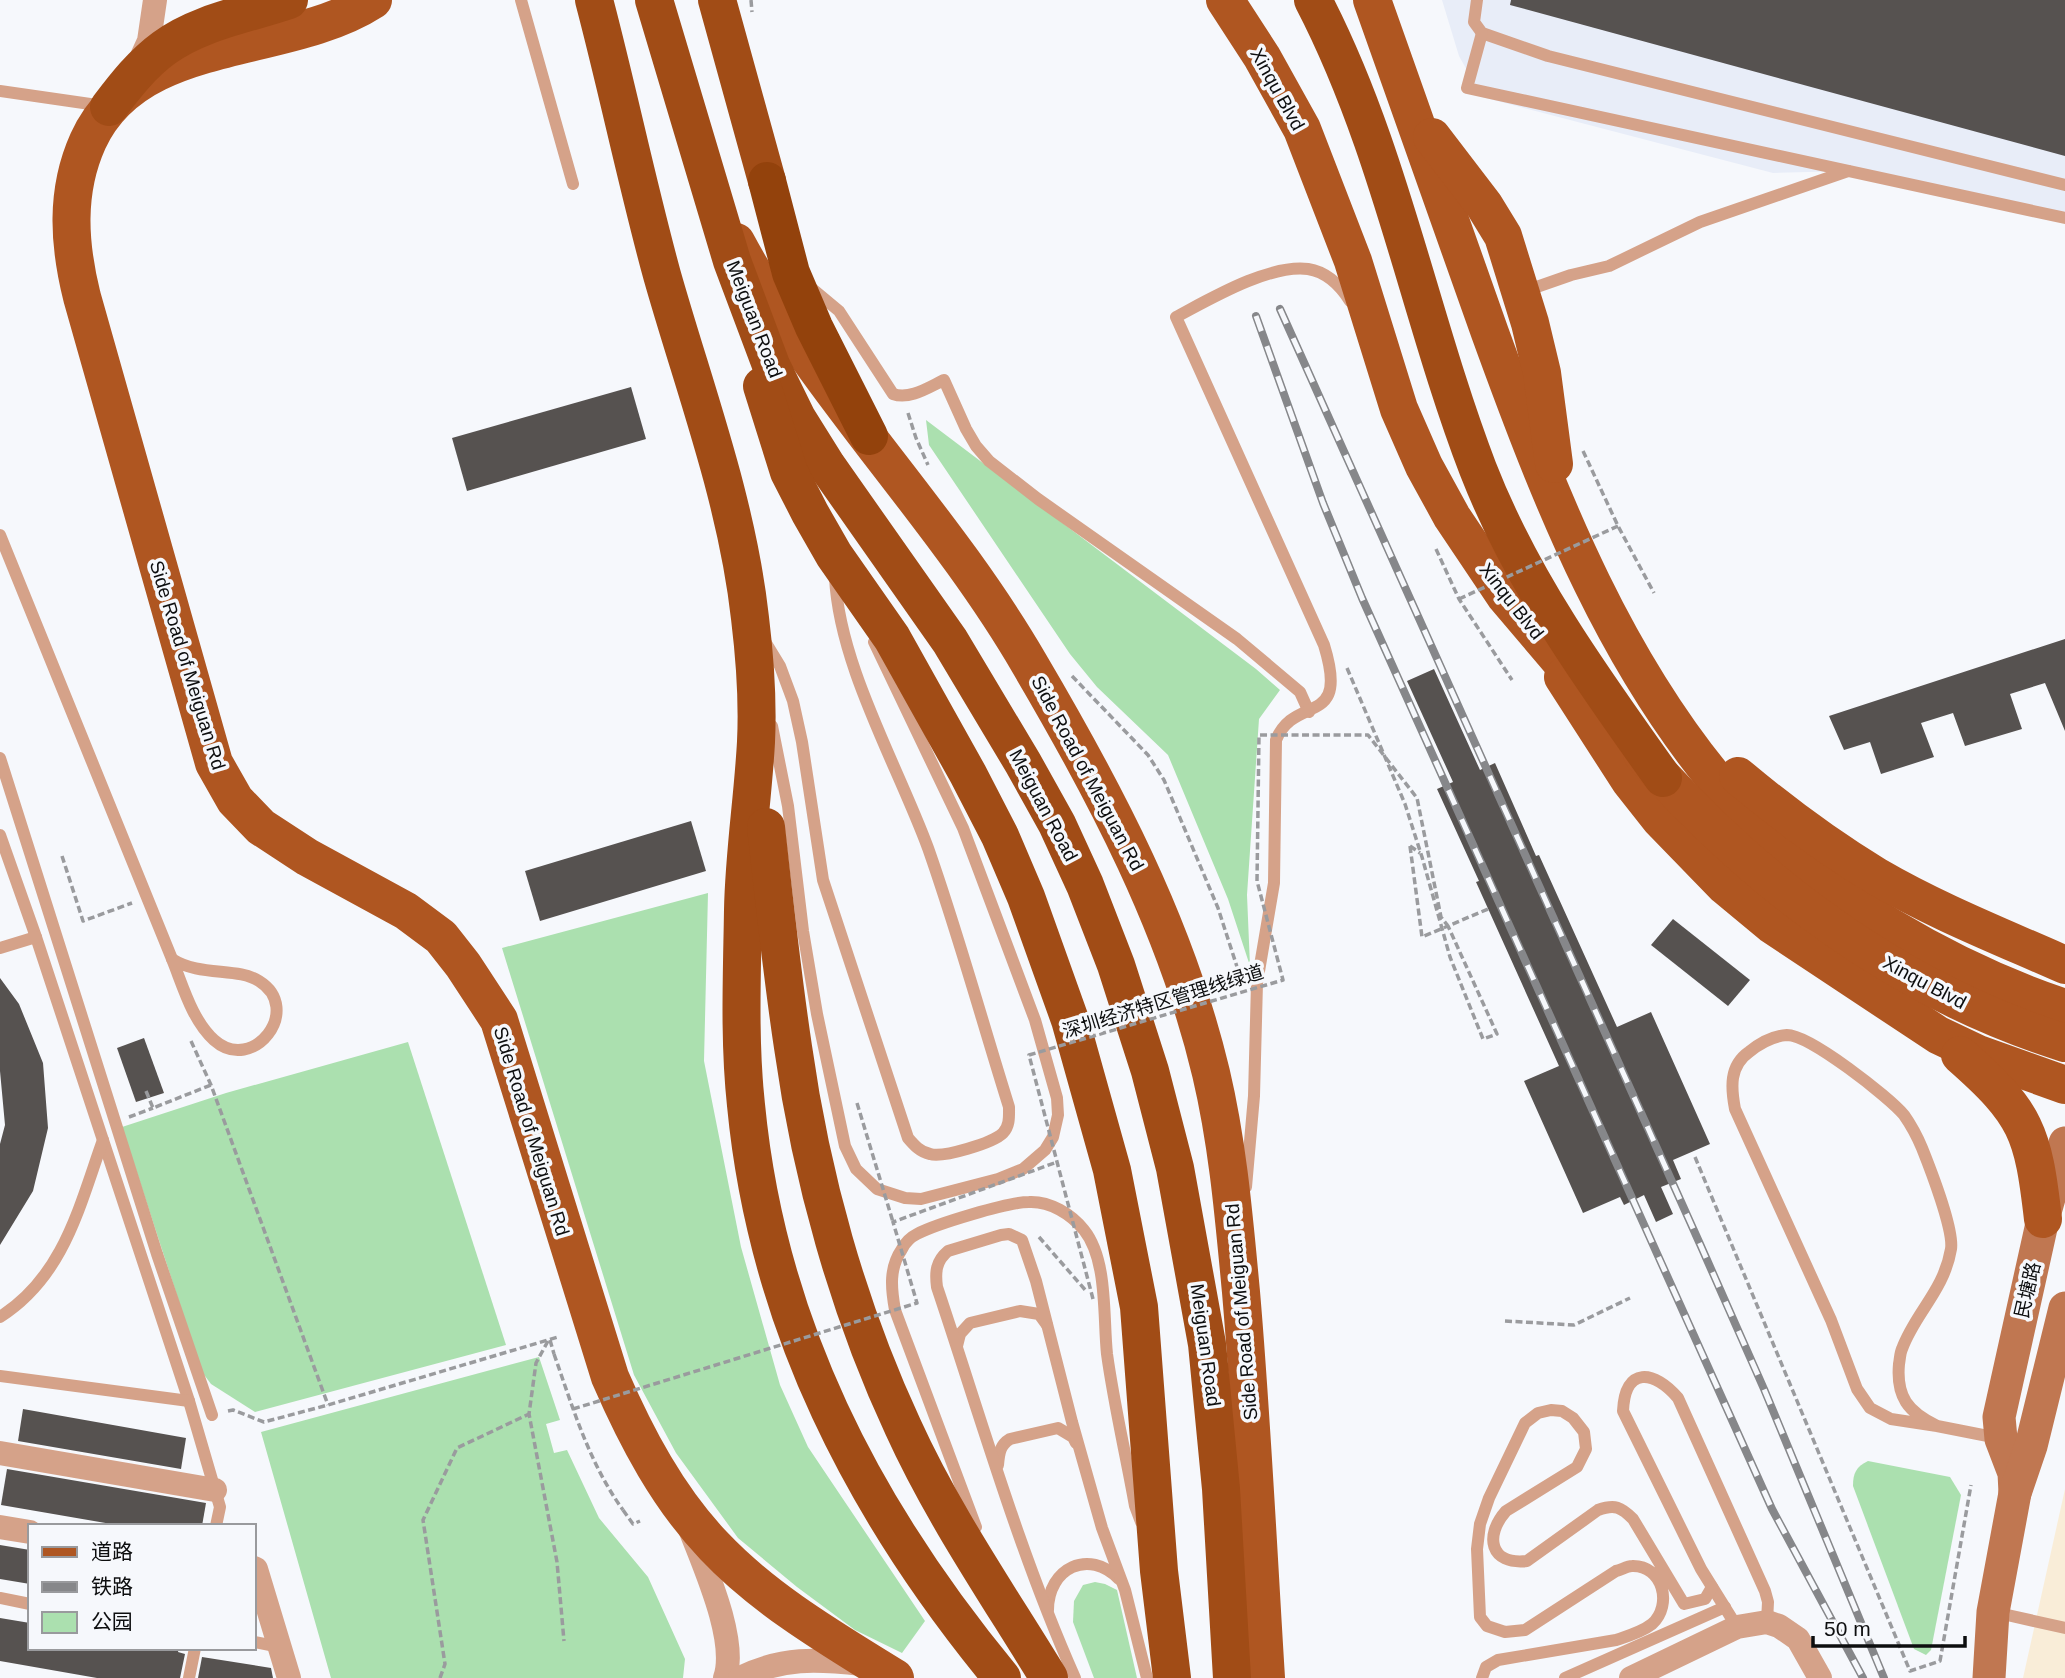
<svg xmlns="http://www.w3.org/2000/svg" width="2065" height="1678" font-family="Arial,'Noto Sans SC',sans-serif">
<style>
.built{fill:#e8edf8}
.education{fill:#f9edd8}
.green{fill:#abe0af}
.building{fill:#565250}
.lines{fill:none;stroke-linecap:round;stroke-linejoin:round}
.path{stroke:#9a9b9e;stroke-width:3.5;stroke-dasharray:7 3.5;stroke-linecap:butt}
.service{stroke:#d5a289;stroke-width:12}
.minor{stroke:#d5a289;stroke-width:24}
.secondary{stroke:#c07751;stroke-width:33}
.primary{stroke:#af5621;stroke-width:38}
.trunk{stroke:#a14c16;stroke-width:38}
.motorway{stroke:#93420c;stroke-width:38}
.rail-casing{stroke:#86878a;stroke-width:8}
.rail{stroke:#f6f8fc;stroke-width:5;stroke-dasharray:16;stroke-linecap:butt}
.path-bridge{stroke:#9a9b9e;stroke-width:3.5;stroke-dasharray:7 3.5;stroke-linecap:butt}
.labels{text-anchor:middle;stroke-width:7;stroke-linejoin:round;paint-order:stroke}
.street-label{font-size:19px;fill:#0d0e0f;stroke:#f6f8fc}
</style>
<rect width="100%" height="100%" fill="#f6f8fc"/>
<path class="built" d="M1442,0H2065V223L1849,171L1773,173L1482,97L1459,56Z"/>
<path class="education" d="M2065,1489V1678H2023Z"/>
<g class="green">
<path d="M926,420L1256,669L1280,690L1259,719L1247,895L1250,966L1228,899L1168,755L1097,687L1070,654L929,445Z"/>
<path d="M708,893L704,1061L741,1247L780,1385L808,1447L925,1621L902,1653L855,1630L797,1587L738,1538L676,1453L634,1375L502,948Z"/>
<path d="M408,1042L506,1345L255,1412L211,1384L202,1372L122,1127L226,1093Z"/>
<path d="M539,1357L560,1420L546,1424L554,1453L567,1450L599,1518L648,1577L685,1659L683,1678H331L261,1432Z"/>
<path d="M1868,1461L1950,1477L1961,1495L1931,1650L1926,1655L1914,1649L1853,1486C1853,1473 1856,1467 1868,1461Z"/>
<path d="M1095,1582L1105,1584L1117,1590L1137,1678H1094L1073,1622L1074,1601L1083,1585Z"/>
</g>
<g class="building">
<path d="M1511,0H2065V156L1510,5Z"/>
<path d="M631,387L646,439L467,491L452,438Z"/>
<path d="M2065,639V731L2045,683L2010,694L2022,729L1965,746L1953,713L1921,723L1934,757L1881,774L1870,742L1844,750L1829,716Z"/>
<path d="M1434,669L1480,770L1495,763L1536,856L1539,855L1617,1027L1651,1012L1710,1144L1673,1160L1681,1179L1661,1187L1673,1214L1656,1222L1644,1195L1624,1205L1620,1197L1583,1213L1524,1081L1559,1066L1476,882L1479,881L1437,789L1453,782L1407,681Z"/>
<path d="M691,821L706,871L540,921L525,871Z"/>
<path d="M1673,919L1750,980L1728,1006L1651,945Z"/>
<path d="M0,978L19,1004L43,1063L48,1128L33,1191L0,1245V1144L5,1125L0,1071Z"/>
<path d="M144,1038L164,1093L136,1102L117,1048Z"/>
<path d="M23,1409L186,1438L181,1469L18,1441Z"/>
<path d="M7,1469L206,1503L202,1526H123L1,1505Z"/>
<path d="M0,1545L30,1550V1584L0,1579Z"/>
<path d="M0,1618L30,1623V1648H179L178,1652L185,1654L180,1678H97L0,1661Z"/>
<path d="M202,1657L271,1668L273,1678H198Z"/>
</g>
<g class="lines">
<g class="path">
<path d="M751,0L752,12"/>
<path d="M908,413L916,438L928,465"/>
<path d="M1583,451L1618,526L1654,593"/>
<path d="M1436,549L1459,599L1512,680"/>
<path d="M1347,668L1405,804L1422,857L1450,957L1483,1039L1497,1034L1448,926"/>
<path d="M1072,676L1148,755L1164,780L1218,908L1240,976"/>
<path d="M1410,846L1420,853"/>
<path d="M62,856L83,921L132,903"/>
<path d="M191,1041L211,1085L328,1405"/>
<path d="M146,1091L153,1108L211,1085"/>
<path d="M129,1117L153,1108"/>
<path d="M1695,1157L1910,1671L1940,1661L1971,1485"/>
<path d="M1039,1237L1087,1292"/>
<path d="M1505,1321L1574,1325L1630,1298"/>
<path d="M550,1340L554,1354"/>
<path d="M548,1341L536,1363L529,1414L557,1562L564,1641"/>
<path d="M228,1411L233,1410L264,1422L328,1405L558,1337"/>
<path d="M623,1510L633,1524L640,1521"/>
<path d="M440,1678L445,1664L423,1520L457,1448L529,1414"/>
</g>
<g class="service">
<path d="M521,0L573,184"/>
<path d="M1477,0L1474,22L1482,33L1548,56L2065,185"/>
<path d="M1482,33L1467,88L2065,218"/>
<path d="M0,91L104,106"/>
<path d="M809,286L839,311L893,394C910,400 929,387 944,380L966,429L976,446L989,461L1038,499L1237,639L1300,692L1309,712"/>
<path d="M1525,291L1571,275L1609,266L1700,222L1848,171"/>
<path d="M0,535L172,959"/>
<path d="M766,643L780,666L793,701L802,742L823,880L908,1138C914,1145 920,1152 930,1154C943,1158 993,1143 1003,1133C1010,1126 1009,1116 1009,1107C982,1021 958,933 928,848C897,764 839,665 835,577"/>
<path d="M772,726L788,806L803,931L817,1014L845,1146L856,1169L877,1189L905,1198L921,1199L998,1179L1023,1169L1045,1150L1053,1137L1058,1115L1057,1098L1035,1020L963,828L874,642"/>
<path d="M0,758L157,1254L212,1415"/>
<path d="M0,835L36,937L189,1401L220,1507L216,1526"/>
<path d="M0,948L36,937"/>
<path d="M172,959C200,977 237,967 259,981C304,1009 253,1075 214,1040C192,1020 183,986 172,959Z"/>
<path d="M1246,1187L1254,1096L1257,983L1274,883L1276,740C1295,693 1350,729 1324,645L1176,317C1210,299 1269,264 1308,269C1327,272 1340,285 1350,301"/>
<path d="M0,1317C64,1276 79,1207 103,1140"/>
<path d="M957,1346L960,1334L970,1323L1020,1311L1039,1314L1047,1325"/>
<path d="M0,1376L189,1401"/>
<path d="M1937,1426C1908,1412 1896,1397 1899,1364C1900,1359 1900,1353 1902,1349C1915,1313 1944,1291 1951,1249C1954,1230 1930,1168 1922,1148C1917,1136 1911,1125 1904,1115C1889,1097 1810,1035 1787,1035C1773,1036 1760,1043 1749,1052C1729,1066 1731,1088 1735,1109L1831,1320L1857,1389L1870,1408L1891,1419L1937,1426L1998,1438"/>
<path d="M998,1465C999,1453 1000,1445 1010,1439L1058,1428L1073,1437L1076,1443"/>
<path d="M976,1527L895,1310C891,1288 889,1268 902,1249C905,1243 911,1237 917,1234C936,1224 1008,1202 1029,1202C1050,1201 1071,1214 1084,1230C1108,1260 1103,1317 1107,1354C1114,1405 1126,1455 1135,1506L1141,1522"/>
<path d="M0,1598L30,1604"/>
<path d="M1048,1610C1048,1568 1089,1548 1119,1579"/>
<path d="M1994,1612L2065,1628"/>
<path d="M1737,1627L1701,1569L1623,1411C1625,1366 1654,1370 1678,1398L1765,1591L1768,1602L1767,1622"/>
<path d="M254,1642L280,1647"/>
<path d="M189,1678L195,1648"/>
<path d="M1075,1678C1019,1552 981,1418 937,1287C935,1272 936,1261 948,1251L1001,1235L1009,1234L1022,1240L1036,1281L1072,1422L1102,1528L1125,1590L1147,1678"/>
<path d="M1482,1678L1486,1667L1498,1660L1616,1640C1628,1636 1642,1632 1652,1624C1673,1605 1663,1565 1632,1566C1627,1566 1621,1570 1616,1571L1525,1630L1505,1632L1487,1626L1480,1617L1477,1549L1480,1524L1489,1498L1525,1423L1538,1413L1551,1410L1562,1411L1573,1418L1584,1432L1586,1449L1577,1467L1506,1511C1484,1536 1490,1565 1527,1561L1598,1510C1615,1504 1621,1507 1633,1519L1684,1604L1705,1599L1712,1587"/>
<path d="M1565,1678L1725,1607"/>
</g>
<g class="minor">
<path d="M139,63L149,41L155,0"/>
<path d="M0,1453L215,1490"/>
<path d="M0,1527L30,1532"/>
<path d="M690,1529C704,1566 738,1640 725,1678"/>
<path d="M254,1568L256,1569L289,1678"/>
<path d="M740,1678C782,1657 817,1659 862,1664"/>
<path d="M1631,1678L1737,1627L1767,1622L1779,1626L1798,1639L1820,1678"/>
</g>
<g class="secondary">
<path d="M2015,1493L2014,1473L2001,1439L1999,1417L2043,1219L2065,1143"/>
<path d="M1989,1678L1993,1612L2015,1493L2031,1446L2065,1308"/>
</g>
<g class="primary">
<path d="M373,0C285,57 137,33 88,141C65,192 69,245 82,297L214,763L235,800L261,827L307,857L406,911L441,937L463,965L499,1020L610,1377C636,1437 668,1498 714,1546C765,1600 832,1639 895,1678"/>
<path d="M1225,0L1262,57L1302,129L1353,261L1399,409L1424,466L1452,517L1505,596L1590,696"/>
<path d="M1372,0C1412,111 1450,222 1490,333C1551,501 1618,674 1740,808C1820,896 1953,971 2065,1008"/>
<path d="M1432,137L1484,205L1503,236L1530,323L1542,373L1554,464"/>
<path d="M736,242C817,393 943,515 1029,663C1105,792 1176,926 1211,1073C1228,1145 1234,1218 1241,1292C1252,1420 1258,1549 1266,1678"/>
<path d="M1563,677L1630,781L1660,819L1725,886L1772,925L1938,1035L1978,1054L2065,1085"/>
<path d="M1642,754C1756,884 1899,991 2065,1043"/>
<path d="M1738,776C1781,812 1828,847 1876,876C1936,911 2002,937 2065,965"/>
<path d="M1960,1055C2027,1114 2033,1132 2043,1219"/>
</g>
<g class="trunk">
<path d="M594,0C618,91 637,184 662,275C694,388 737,500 750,618C755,659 758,701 756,742C753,798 744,854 743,910C742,975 739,1040 746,1105C767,1324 863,1510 1002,1678"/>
<path d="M654,0L732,261L771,365L797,418L827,466L950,641L1023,763L1057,824L1085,885L1116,965L1150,1071L1175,1168L1207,1344L1221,1489L1232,1678"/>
<path d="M717,0L767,181"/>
<path d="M1313,0C1390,148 1419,315 1478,469C1522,582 1593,680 1663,778"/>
<path d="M109,107C125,86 142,64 164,48C199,22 248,14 289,0"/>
<path d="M762,386L789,472L810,513L834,555L892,638L968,774L1000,836L1026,897L1070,1020L1112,1170L1139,1307L1159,1571L1172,1678"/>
<path d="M766,827C774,900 782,974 793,1047C811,1176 848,1309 903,1427C943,1515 999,1596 1049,1678"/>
</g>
<path class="motorway" d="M767,181L791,273L814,327L869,436"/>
<defs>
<g id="rail">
<path d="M1280,309L1700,1244L1764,1389L1884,1678"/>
<path d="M1256,316L1323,503L1362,598L1772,1509L1863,1678"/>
</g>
</defs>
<use href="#rail" class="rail-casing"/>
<use href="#rail" class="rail"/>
<g class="path-bridge">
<path d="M1459,599L1618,526"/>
<path d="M1410,846L1422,937L1448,926"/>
<path d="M857,1103L893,1222"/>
<path d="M1093,1299L1029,1055L1283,980L1257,881L1259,735H1368L1417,798L1441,917L1448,926L1488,909"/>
<path d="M554,1354C573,1408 589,1463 623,1510"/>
<path d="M573,1409L917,1303L893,1222L1057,1162"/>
</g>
</g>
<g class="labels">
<g class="street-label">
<text transform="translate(1278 89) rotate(61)" y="7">Xinqu Blvd</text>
<text transform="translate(755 319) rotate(69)" y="7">Meiguan Road</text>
<text transform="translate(1512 601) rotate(52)" y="7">Xinqu Blvd</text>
<text transform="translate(188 665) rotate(73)" y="7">Side Road of Meiguan Rd</text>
<text transform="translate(1088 773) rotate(62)" y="7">Side Road of Meiguan Rd</text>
<text transform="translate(1044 805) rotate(62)" y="7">Meiguan Road</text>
<text transform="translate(1925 982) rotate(28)" y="7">Xinqu Blvd</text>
<text transform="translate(1163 1001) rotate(-17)" y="7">深圳经济特区管理线绿道</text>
<text transform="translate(532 1131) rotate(73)" y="7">Side Road of Meiguan Rd</text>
<text transform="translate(2027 1290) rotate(-77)" y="7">民塘路</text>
<text transform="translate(1241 1312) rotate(-95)" y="7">Side Road of Meiguan Rd</text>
<text transform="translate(1206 1345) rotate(82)" y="7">Meiguan Road</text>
</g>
</g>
<rect x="28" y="1524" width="228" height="126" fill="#f6f8fc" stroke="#999a9d" stroke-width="2"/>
<rect x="42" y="1547" width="35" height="10" fill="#af5621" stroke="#999a9d" stroke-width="2"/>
<text x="91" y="1559" font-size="21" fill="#0d0e0f">道路</text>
<rect x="42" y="1582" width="35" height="10" fill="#86878a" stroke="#999a9d" stroke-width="2"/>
<text x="91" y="1594" font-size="21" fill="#0d0e0f">铁路</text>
<rect x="42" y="1612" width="35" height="21" fill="#abe0af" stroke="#999a9d" stroke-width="2"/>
<text x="91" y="1629" font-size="21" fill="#0d0e0f">公园</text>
<path d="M1813 1636v10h152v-10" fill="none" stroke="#0d0e0f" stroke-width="3.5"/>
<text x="1824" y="1636" font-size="21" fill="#0d0e0f" stroke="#f6f8fc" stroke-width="5" paint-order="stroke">50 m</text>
</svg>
